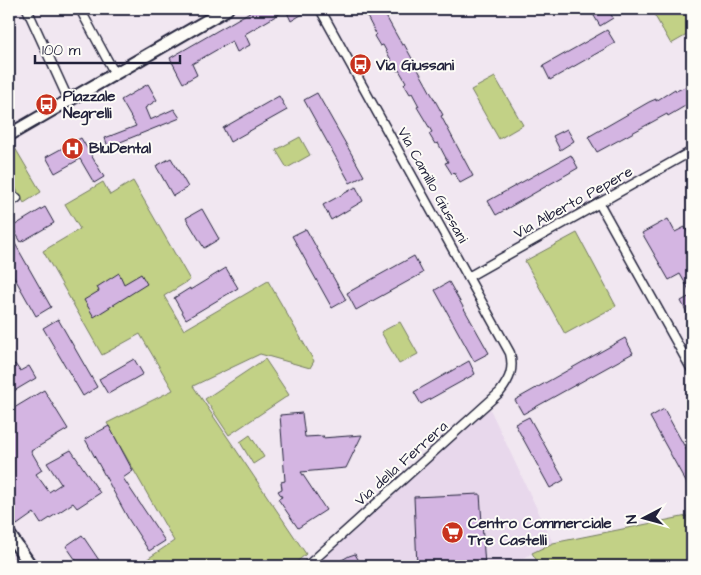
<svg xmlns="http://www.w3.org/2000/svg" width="701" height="575" font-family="'Architects Daughter',sans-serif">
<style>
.built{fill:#e8d8ec}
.green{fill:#c2d186;stroke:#727a60}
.building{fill:#d4b5e2;stroke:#22223b}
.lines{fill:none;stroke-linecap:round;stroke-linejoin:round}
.street-casing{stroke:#22223b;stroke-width:11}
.secondary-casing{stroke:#22223b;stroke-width:15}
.street{stroke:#fdfcf7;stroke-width:8}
.secondary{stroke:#fdfcf7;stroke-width:11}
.labels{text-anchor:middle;stroke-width:4;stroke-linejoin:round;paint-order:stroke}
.poi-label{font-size:15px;font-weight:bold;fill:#22223b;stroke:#fdfcf7;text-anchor:start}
.street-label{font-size:15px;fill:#22223b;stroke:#fdfcf7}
</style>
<rect width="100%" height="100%" fill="#f1e7f1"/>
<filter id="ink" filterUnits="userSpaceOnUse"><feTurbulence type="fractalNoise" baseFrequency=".02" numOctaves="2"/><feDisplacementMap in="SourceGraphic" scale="10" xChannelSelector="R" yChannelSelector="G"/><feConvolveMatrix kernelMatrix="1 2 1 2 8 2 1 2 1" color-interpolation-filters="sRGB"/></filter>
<g filter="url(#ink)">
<path class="built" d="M489,407L553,543L507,566H323L320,560Z"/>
<g class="green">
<path d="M651,9H683L692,26V32L671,44Z"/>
<path d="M495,77L523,125L499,139L471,90Z"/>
<path d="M300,137L310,155L287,168L276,150Z"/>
<path d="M15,148L41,192L24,203L9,176V151Z"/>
<path d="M133,181L190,280L164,296L184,330L268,281L314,361L310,368L260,354L193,386L306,554L292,566H137L174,541L107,423L173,390L140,334L102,355L43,251L80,229L65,204L103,182L110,195Z"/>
<path d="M577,233L616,306L565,334L525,261Z"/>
<path d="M400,322L418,354L399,364L381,332Z"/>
<path d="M265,359L289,395L229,435L205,399Z"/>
<path d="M250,435L264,457L253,464L240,442Z"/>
<path d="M692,515V566H540L532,553L553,543Z"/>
</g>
<g class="building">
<path d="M255,9H311L291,21L286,10L245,34L250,45L237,52L232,41L192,64L197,75L183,83L170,58Z"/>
<path d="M363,9H382L402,45L404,44L443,115L441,116L473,176L460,183L454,172L452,174L445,163L448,162L438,143L435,144L429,134L432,132L417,107L419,106L412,93L410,94L404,84L406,82L399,70L397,71L383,45L380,46L374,36L376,34Z"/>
<path d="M590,9H608L613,18L600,26Z"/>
<path d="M607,30L615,43L550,80L543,66Z"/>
<path d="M148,84L157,100L145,108L150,120L174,109L180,118L108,147L105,138L136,126L121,100Z"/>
<path d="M692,84V102L668,116L667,114L597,152L588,137L649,102L656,99V101L675,89L676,91Z"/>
<path d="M317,93L364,176L350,183L304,100Z"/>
<path d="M279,96L287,110L230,142L223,128Z"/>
<path d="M567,129L574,141L560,150L553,136Z"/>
<path d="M81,138L104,177L94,183L80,159L55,173L46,157Z"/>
<path d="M571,155L578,168L496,215L488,201Z"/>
<path d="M171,158L188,187L173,196L156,166Z"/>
<path d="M356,187L363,201L331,220L323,205Z"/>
<path d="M45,207L54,223L21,242L12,227Z"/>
<path d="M202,209L219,239L204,248L186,218Z"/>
<path d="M668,219L675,232L685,227L692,240V249L687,252L692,262V323L681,301L692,295L680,274L669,280L642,233Z"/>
<path d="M306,229L346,300L332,308L292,236Z"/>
<path d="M9,233L51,307L36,316L9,268Z"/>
<path d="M414,256L423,273L356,310L347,293Z"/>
<path d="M226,268L238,288L186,319L174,298L190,288V290Z"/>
<path d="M119,273L124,284L141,274L147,284L94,317L84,300L99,291L97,287Z"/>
<path d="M449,282L489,353L474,361L435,290Z"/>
<path d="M58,319L97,387L83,396L43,328Z"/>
<path d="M625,338L633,353L523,414L515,400Z"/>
<path d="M134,359L143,374L108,394L99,379Z"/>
<path d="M469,361L475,374L421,404L414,392Z"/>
<path d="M15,364L20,371L29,366L36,378L9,394V367Z"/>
<path d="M44,390L68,429L31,451L42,470L36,474L49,492L61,484L47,463L71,450L100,493L77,508L73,503L41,524L34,513L17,525L9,513V411Z"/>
<path d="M664,409L692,460V493L650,417Z"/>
<path d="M302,413L305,437L324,436L322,438L362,435L346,468L301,472L326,510L298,528L278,499L282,497L278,491L282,489L281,482L285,481L280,415Z"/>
<path d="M529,417L564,480L550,488L515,424Z"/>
<path d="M109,426L133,471L123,478L165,541L149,551L129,520L85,439Z"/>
<path d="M480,494L485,566H417L414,497Z"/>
<path d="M82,535L103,566H80L66,546Z"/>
<path d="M355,554L362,566H331L349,556Z"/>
</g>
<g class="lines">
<defs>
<g id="street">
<path d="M27,9L69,101"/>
<path d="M80,9L115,74"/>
<path d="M9,203L17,198"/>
<path d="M599,203L692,370"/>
<path d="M468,277L692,151"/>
<path d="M307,566L500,392C510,379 514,369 510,353L320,9"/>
</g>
<g id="secondary">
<path d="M9,135L227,9"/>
<path d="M9,534L31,566"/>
</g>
</defs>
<use href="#street" class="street-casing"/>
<use href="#secondary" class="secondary-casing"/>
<use href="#street" class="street"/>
<use href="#secondary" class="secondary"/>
</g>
</g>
<defs>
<symbol id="bus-disc" viewBox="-11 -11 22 22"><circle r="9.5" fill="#c8321e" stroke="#fdfcf7"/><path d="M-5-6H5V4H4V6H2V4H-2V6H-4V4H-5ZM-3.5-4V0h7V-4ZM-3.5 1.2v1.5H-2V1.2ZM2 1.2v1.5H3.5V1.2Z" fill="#fff"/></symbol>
<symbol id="hospital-disc" viewBox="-11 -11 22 22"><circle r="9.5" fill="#c8321e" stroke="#fdfcf7"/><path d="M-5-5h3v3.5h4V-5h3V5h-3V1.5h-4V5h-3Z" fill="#fff"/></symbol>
<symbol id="supermarket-disc" viewBox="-11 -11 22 22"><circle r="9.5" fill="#c8321e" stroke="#fdfcf7"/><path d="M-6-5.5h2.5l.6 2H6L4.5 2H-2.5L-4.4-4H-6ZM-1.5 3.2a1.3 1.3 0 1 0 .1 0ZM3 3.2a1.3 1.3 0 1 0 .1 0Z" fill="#fff"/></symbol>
</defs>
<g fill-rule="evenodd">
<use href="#bus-disc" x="348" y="52" width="25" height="25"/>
<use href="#bus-disc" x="34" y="92" width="25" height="25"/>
<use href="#hospital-disc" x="60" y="136" width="25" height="25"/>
<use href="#supermarket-disc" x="440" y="520" width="25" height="25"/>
</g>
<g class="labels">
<g class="poi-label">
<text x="376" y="70">Via Giussani</text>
<text x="63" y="101">Piazzale<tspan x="63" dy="17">Negrelli</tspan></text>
<text x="89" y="153">BluDental</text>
<text x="468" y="528">Centro Commerciale<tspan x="468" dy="17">Tre Castelli</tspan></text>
</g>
<g class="street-label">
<text transform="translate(433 185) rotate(61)" y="5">Via Camillo Giussani</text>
<text transform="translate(573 202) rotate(-29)" y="5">Via Alberto Pepere</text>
<text transform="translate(401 463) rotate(-42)" y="5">Via della Ferrera</text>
</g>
</g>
<rect width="701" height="575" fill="none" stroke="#fdfcf7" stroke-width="30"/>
<rect x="15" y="15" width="671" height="545" fill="none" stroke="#22223b" stroke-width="2" filter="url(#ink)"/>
<g transform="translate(644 518) rotate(264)" stroke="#fdfcf7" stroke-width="4" paint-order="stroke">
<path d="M0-4L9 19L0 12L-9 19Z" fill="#22223b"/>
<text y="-8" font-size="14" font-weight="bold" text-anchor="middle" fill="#22223b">N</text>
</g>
<path d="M35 55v8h145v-8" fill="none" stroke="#22223b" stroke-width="2.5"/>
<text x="42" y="55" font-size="15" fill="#22223b" stroke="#fdfcf7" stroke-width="4" paint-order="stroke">100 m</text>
</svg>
